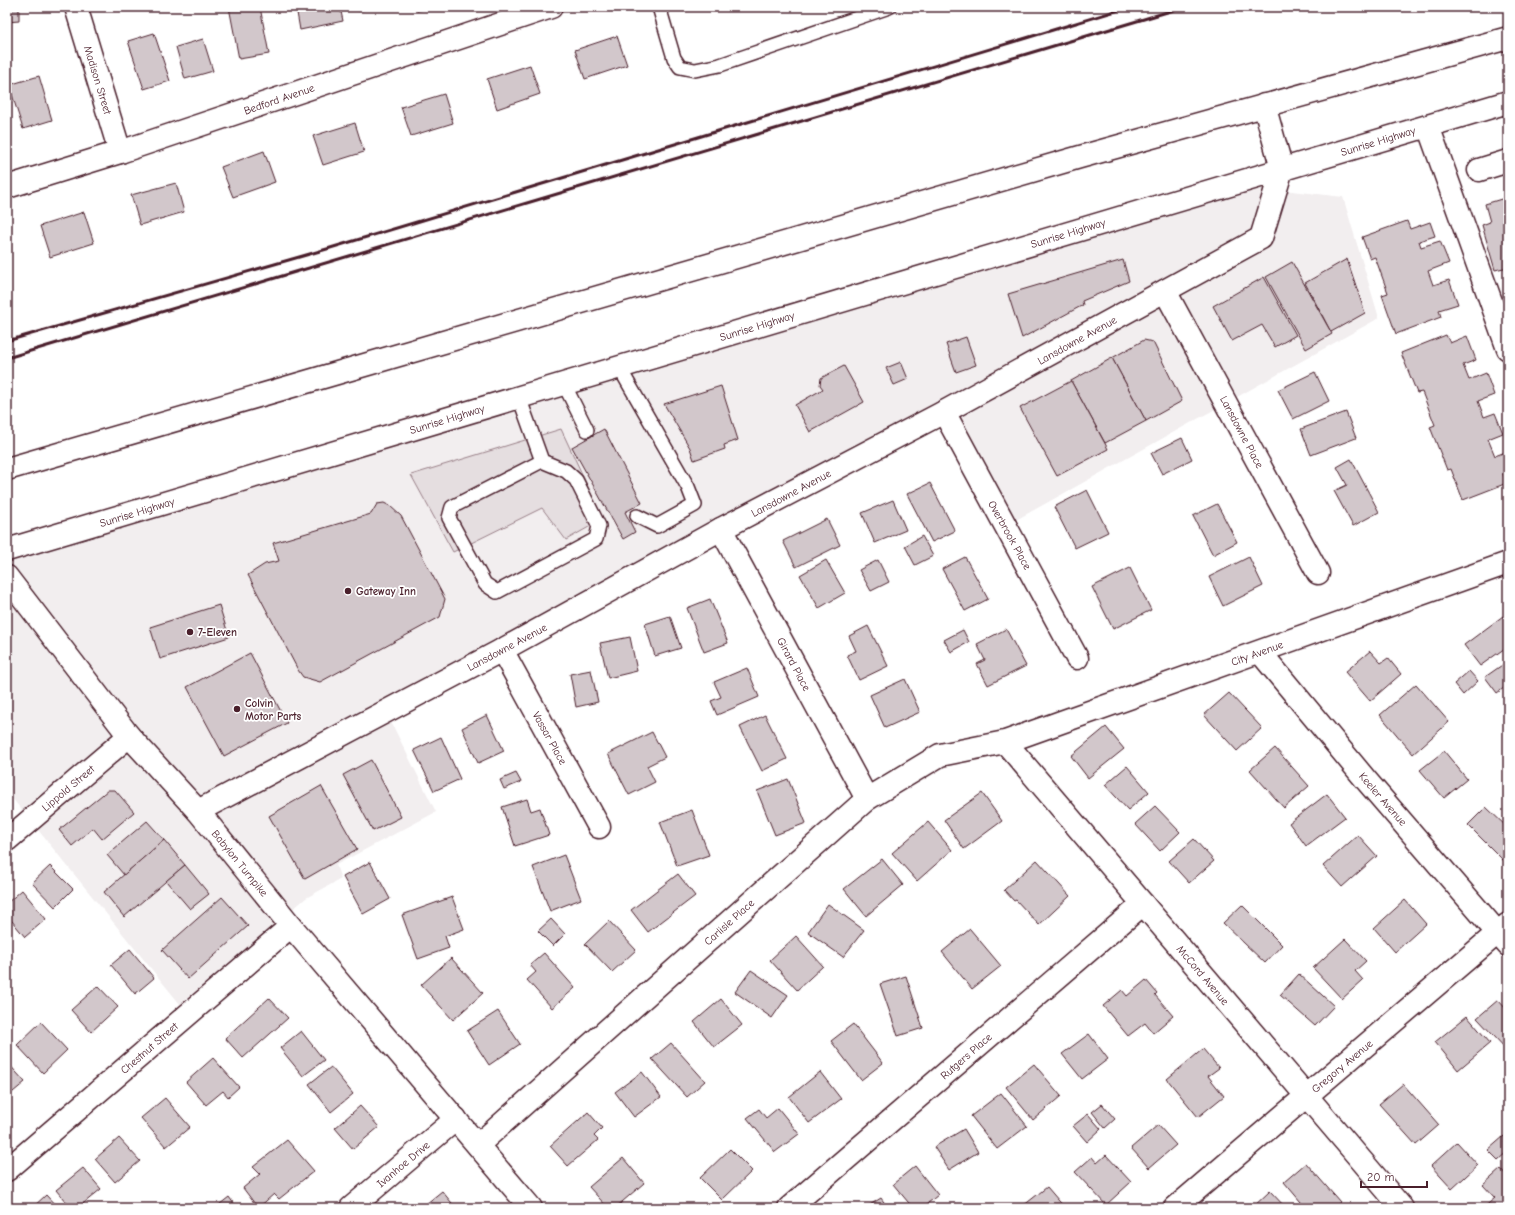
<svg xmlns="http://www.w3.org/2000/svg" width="1515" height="1215" font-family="'Comic Neue',sans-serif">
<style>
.built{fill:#f2eeef}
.green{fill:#e5dee0;stroke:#987e86}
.building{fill:#d2c7cb;stroke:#4a1f2b}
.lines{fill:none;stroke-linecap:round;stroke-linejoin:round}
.service-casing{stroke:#4a1f2b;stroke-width:16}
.minor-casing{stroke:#4a1f2b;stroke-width:25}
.primary-casing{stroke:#4a1f2b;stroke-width:25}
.trunk-casing{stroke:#4a1f2b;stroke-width:25}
.service{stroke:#fff;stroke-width:13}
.minor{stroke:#fff;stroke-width:22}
.primary{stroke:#fff;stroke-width:22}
.trunk{stroke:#fff;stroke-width:22}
.rail{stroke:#4a1f2b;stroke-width:3}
.poi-dot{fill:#4a1f2b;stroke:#fff;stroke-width:1.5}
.labels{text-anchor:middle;stroke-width:3.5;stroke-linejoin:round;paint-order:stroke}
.street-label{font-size:11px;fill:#4a1f2b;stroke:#fff}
.poi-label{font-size:11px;font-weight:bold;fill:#4a1f2b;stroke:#fff;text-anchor:start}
</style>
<rect width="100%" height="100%" fill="#fff"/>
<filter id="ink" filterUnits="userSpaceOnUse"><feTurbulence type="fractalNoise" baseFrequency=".025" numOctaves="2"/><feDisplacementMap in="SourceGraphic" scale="8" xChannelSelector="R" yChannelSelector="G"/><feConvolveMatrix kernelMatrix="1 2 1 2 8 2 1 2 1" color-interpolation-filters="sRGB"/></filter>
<g filter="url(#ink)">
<path class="built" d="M1250,186L1343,197L1379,318L1007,525L947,414L387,714L436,812L336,865L341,879L306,898L180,1004L7,792V555Z"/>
<path class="green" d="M561,429L603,519L566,540L542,508L453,552L411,475Z"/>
<g class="building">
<path d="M7,7H19V21L7,22Z"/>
<path d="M229,7H260L269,54L239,59Z"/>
<path d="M296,7H340L343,21L300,30Z"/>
<path d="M357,7H377L358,11Z"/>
<path d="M416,7H432L417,11Z"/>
<path d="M154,33L170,81L144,89L128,41Z"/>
<path d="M617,36L627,65L585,79L575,50Z"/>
<path d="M203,39L213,71L185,79L176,47Z"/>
<path d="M530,65L540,94L497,109L487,79Z"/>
<path d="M39,76L52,120L23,129L9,85Z"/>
<path d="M444,94L453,123L411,136L401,107Z"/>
<path d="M355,123L364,152L323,165L313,136Z"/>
<path d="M264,151L275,182L233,197L221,167Z"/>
<path d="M176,183L184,212L140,225L131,195Z"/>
<path d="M1508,197V267L1495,270L1482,225L1490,222L1485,204Z"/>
<path d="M84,212L94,243L50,257L40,226Z"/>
<path d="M1407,221L1410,229L1430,222L1435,236L1419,241L1421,247L1440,241L1449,263L1428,271L1433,285L1449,280L1458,304L1439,310L1441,317L1396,334L1382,295L1388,293L1375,257L1370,259L1362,237Z"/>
<path d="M1347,259L1365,313L1331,332L1305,283Z"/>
<path d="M1123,260L1129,281L1082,301L1083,305L1022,338L1008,294Z"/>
<path d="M1292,262L1332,334L1306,349L1266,277Z"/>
<path d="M1264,277L1296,335L1275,347L1262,325L1232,341L1213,306Z"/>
<path d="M1446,335L1450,343L1467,336L1476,360L1463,365L1469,380L1486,373L1494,395L1478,401L1484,417L1495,413L1503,433L1488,439L1495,456L1508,451V473L1503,474L1507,483L1463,500L1451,469L1447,470L1430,427L1435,425L1422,392L1417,393L1401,353Z"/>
<path d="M966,337L976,365L956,372L946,344Z"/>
<path d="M1144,340L1153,342L1182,401L1146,421L1112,358Z"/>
<path d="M1112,358L1146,421L1105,443L1071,381Z"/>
<path d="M901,362L908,379L894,385L886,368Z"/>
<path d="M844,366L864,402L810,432L795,405L823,389L820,385L821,378Z"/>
<path d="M1315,372L1329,401L1293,419L1278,390Z"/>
<path d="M1071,381L1108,449L1057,476L1020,408Z"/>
<path d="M721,386L738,440L724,445L725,449L694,460L690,448L664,404Z"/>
<path d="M1346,412L1356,438L1311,455L1301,429Z"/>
<path d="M604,429L642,503L625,512L635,532L623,539L572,447Z"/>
<path d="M1182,438L1192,459L1162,474L1151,453Z"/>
<path d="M1351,459L1379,512L1353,526L1334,491L1347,485L1337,467Z"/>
<path d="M930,483L955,531L932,542L907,494Z"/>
<path d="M1087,490L1108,532L1075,548L1054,507Z"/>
<path d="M893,500L906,530L875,543L862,513Z"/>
<path d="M384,503L390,506L401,516L445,599L440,617L320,682L303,677L298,670L248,575L265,564L279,561L273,543L371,514L377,504Z"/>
<path d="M1217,504L1237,542L1213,555L1193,516Z"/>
<path d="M827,519L840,545L796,567L783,541Z"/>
<path d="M922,536L933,556L915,565L905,546Z"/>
<path d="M965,557L988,599L965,611L942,569Z"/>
<path d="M1249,557L1263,586L1223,606L1209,577Z"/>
<path d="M826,560L845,593L819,608L800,575Z"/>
<path d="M878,560L889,582L871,591L859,570Z"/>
<path d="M1130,568L1151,610L1113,629L1092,587Z"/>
<path d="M710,599L728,643L704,652L687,608Z"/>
<path d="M219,605L229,637L160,659L150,627Z"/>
<path d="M670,616L681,648L655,656L645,624Z"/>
<path d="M1503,616L1508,623V646L1480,666L1464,645Z"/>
<path d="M868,626L888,666L859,680L847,655L856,651L849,636Z"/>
<path d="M1006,629L1026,666L988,685L977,664L985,660L977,644Z"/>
<path d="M963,630L969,642L951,652L944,640Z"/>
<path d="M630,637L637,671L608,678L600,643Z"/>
<path d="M1370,651L1381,663L1388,658L1401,674L1370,701L1345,672Z"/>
<path d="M250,653L287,723L224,756L187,687Z"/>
<path d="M1505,663L1508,667V685L1497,693L1485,677Z"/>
<path d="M747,668L759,697L717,715L711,701L721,697L714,682Z"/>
<path d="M591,670L598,702L576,707L570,674Z"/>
<path d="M1469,671L1478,681L1463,695L1454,684Z"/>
<path d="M905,679L920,712L885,728L870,695Z"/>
<path d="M1416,684L1449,722L1413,754L1380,715Z"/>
<path d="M1229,693L1262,728L1237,751L1204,715Z"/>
<path d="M487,715L504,751L478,763L462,728Z"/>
<path d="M765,715L787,759L762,771L740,727Z"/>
<path d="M1106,727L1124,749L1088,778L1071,756Z"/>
<path d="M652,732L665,757L647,766L655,782L629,795L608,754Z"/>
<path d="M441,737L460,779L434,791L414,750Z"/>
<path d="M1275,748L1309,786L1284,808L1250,770Z"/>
<path d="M1444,751L1467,779L1444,798L1420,770Z"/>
<path d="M371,760L401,817L373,831L343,775Z"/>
<path d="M1127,766L1149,792L1128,810L1105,785Z"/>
<path d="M516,773L521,782L504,789L500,780Z"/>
<path d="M788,779L806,823L775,835L757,791Z"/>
<path d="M321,786L357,849L305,879L269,816Z"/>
<path d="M108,790H115L134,812L102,839L93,828L72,846L59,830Z"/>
<path d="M982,793L1002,821L964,849L944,820Z"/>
<path d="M1327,794L1345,817L1306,846L1289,823Z"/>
<path d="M527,799L531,811L540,808L549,835L515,846L502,807Z"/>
<path d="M1155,806L1180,832L1160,851L1135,824Z"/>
<path d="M1486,807L1508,828V859L1505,862L1468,825Z"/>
<path d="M692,810L709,855L677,866L660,822Z"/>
<path d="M147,821L164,840L124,875L107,855Z"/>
<path d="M928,822L952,850L917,881L892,853Z"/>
<path d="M1358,835L1377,856L1342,887L1323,866Z"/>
<path d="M1194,839L1214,861L1189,883L1169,861Z"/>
<path d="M164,840L185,865L124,917L104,892Z"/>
<path d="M564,855L581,899L550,911L533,867Z"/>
<path d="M882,859L903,885L866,916L844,889Z"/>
<path d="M1037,860L1070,896L1039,925L1016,900L1014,901L1004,890Z"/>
<path d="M370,862L390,899L363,914L343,877Z"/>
<path d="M185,865L209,894L190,909L166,881Z"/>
<path d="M50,866L73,889L55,907L32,883Z"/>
<path d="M678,874L695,896L648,932L631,910Z"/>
<path d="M22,890L46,919L25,937L7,915V903Z"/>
<path d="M222,897L248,926L188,979L162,950Z"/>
<path d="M452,897L464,929L445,936L449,948L418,959L402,915Z"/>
<path d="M1405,900L1426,924L1395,952L1374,928Z"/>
<path d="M828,904L864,930L843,957L808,932Z"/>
<path d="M1242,905L1282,945L1265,963L1223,923Z"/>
<path d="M551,919L565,934L553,946L538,931Z"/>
<path d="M609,921L636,950L612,972L585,944Z"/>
<path d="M970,929L1001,966L972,989L942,952Z"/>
<path d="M796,936L823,966L797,990L770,960Z"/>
<path d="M1345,939L1366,961L1355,971L1363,980L1342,999L1313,968Z"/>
<path d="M130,949L154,978L135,994L111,965Z"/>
<path d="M544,953L575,988L552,1008L527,980L536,972L530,965Z"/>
<path d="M451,958L483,993L453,1020L421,985Z"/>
<path d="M751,970L788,995L772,1018L735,992Z"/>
<path d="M1299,974L1334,1006L1315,1026L1280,995Z"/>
<path d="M906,976L923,1028L898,1036L880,984Z"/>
<path d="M1146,980L1157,993L1155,995L1173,1016L1153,1033L1145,1023L1128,1036L1103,1006L1122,990L1127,996Z"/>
<path d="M98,986L118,1007L91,1032L71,1010Z"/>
<path d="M269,998L288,1018L243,1058L225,1038Z"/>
<path d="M721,999L742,1025L714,1047L694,1022Z"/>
<path d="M1498,1000L1508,1011V1051L1477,1018Z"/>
<path d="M498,1011L520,1044L489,1065L467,1031Z"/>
<path d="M1467,1016L1490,1043L1458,1070L1435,1042Z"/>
<path d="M41,1022L67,1050L43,1073L17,1045Z"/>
<path d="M853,1024L883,1063L861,1080L831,1041Z"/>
<path d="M301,1031L324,1060L303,1076L280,1048Z"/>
<path d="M1089,1034L1108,1059L1082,1079L1062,1054Z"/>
<path d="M671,1043L705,1081L687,1097L652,1059Z"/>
<path d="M1203,1049L1219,1068L1208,1076L1224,1096L1198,1117L1167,1079Z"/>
<path d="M213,1058L239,1087L228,1097L223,1091L206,1105L186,1082Z"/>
<path d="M7,1062L25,1082L7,1097Z"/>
<path d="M1034,1064L1061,1096L1033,1120L1006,1087Z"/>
<path d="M331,1067L353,1094L331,1112L309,1084Z"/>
<path d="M642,1072L661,1097L634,1117L615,1092Z"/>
<path d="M820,1072L841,1099L809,1123L789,1097Z"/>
<path d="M1403,1084L1439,1125L1416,1145L1379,1104Z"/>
<path d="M1001,1093L1027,1126L997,1149L971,1116Z"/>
<path d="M165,1098L190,1127L166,1147L141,1118Z"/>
<path d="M1102,1104L1115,1119L1105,1128L1092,1112Z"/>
<path d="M360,1106L379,1127L353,1149L335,1128Z"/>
<path d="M778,1108L799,1134L775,1152L747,1118L759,1109L766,1118Z"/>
<path d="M588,1112L602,1128L594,1136L598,1140L568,1166L550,1146Z"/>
<path d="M1088,1114L1101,1129L1087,1142L1073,1126Z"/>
<path d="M1158,1125L1176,1145L1149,1168L1131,1148Z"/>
<path d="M964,1129L978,1152L949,1170L934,1147Z"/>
<path d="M1504,1136L1508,1140V1151L1498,1160L1488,1150Z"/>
<path d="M119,1138L140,1161L115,1182L95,1159Z"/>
<path d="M287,1140L314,1171L279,1199L274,1194L258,1208L243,1188L260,1174L253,1167Z"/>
<path d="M1457,1142L1478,1165L1452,1189L1431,1166Z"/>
<path d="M730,1149L752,1171L722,1200L700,1178Z"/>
<path d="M1106,1155L1131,1182L1106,1205L1075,1172L1092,1157L1097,1163Z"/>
<path d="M623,1158L644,1183L615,1208H608L589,1187Z"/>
<path d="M1306,1163L1340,1202L1334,1208H1306L1284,1182Z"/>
<path d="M915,1166L938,1195L922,1208H913L893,1184Z"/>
<path d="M83,1168L101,1189L78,1208H71L56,1190Z"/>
<path d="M1501,1169L1508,1177V1208H1483L1495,1198L1483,1185Z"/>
<path d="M1047,1187L1065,1208H1025L1023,1206Z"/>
<path d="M442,1191L456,1208H421Z"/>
<path d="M1270,1191L1286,1208H1252Z"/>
<path d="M46,1195L58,1208H32Z"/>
<path d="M229,1197L237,1208H215Z"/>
<path d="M881,1198L888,1208H865Z"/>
</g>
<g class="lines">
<defs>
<g id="service">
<path d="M659,7L674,58L680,67L695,70L720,65L889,7"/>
<path d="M619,367L688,487L695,505L657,526L637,516"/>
<path d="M564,384L587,430"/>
<path d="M519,397L542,461L566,471L576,480L599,526L596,539L497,592L485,584L449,518L452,507L542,461"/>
</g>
<g id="minor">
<path d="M76,7L120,152"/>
<path d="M1428,126L1508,349"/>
<path d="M1479,170L1508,161"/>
<path d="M7,187L120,152L551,7"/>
<path d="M1165,291L1318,573"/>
<path d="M944,412L1077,658"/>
<path d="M721,529L867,799"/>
<path d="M502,650L599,827"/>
<path d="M1260,652L1366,780L1508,945"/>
<path d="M1005,742L1402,1208"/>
<path d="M198,811L502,650L721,529L944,412L1261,238L1282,169L1264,105"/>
<path d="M7,840L129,736"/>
<path d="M478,1145L867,799L940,755L1005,742L1508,563"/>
<path d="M7,1170L291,926"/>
<path d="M351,1208L456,1119"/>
<path d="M789,1208L1143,904"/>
<path d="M1175,1208L1508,924"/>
</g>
<path id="primary" d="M7,577L129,736L198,811L291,926L531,1208"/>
<g id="trunk">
<path d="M7,469L1080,157L1508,38"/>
<path d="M7,550L1508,102"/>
</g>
</defs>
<use href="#service" class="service-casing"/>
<use href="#minor" class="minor-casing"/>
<use href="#primary" class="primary-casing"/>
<use href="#trunk" class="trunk-casing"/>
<use href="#service" class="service"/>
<use href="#minor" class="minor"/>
<use href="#primary" class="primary"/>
<use href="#trunk" class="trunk"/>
<g class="rail">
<path d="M7,341L327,249L1129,7"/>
<path d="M7,358L1184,7"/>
</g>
</g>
</g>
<g class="poi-dot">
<circle cx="348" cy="591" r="4"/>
<circle cx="190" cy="632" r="4"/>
<circle cx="237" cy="709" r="4"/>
</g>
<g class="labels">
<g class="street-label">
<text transform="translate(98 80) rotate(73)" y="4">Madison Street</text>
<text transform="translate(279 99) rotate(-19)" y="4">Bedford Avenue</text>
<text transform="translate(1378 141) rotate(-17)" y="4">Sunrise Highway</text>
<text transform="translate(1068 233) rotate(-17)" y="4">Sunrise Highway</text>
<text transform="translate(757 326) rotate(-17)" y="4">Sunrise Highway</text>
<text transform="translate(1077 340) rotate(-29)" y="4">Lansdowne Avenue</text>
<text transform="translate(447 419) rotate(-17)" y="4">Sunrise Highway</text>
<text transform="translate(1242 432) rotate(62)" y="4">Lansdowne Place</text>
<text transform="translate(791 493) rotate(-28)" y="4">Lansdowne Avenue</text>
<text transform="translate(137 512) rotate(-17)" y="4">Sunrise Highway</text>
<text transform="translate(1010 535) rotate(61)" y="4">Overbrook Place</text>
<text transform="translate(507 647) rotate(-28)" y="4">Lansdowne Avenue</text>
<text transform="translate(1257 653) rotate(-20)" y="4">City Avenue</text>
<text transform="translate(794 664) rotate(62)" y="4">Girard Place</text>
<text transform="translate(550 738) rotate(61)" y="4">Vassar Place</text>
<text transform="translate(68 788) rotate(-40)" y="4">Lippold Street</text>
<text transform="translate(1383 799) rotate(49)" y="4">Keeler Avenue</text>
<text transform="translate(240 863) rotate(51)" y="4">Babylon Turnpike</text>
<text transform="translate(729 922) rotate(-42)" y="4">Carlisle Place</text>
<text transform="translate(1203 975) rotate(50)" y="4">McCord Avenue</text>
<text transform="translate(149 1048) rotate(-41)" y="4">Chestnut Street</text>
<text transform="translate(966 1056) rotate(-41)" y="4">Rutgers Place</text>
<text transform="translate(1342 1066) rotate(-40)" y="4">Gregory Avenue</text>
<text transform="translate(403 1164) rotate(-40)" y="4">Ivanhoe Drive</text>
</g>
<g class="poi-label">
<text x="356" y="595">Gateway Inn</text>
<text x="198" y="636">7-Eleven</text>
<text x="245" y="707">Colvin<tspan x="245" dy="13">Motor Parts</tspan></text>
</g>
</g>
<rect width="1515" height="1215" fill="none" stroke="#fff" stroke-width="24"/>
<rect x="12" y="12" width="1491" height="1191" fill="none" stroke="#4a1f2b" stroke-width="1.5" filter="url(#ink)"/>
<path d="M1361 1181v6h66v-6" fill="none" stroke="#4a1f2b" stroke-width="2"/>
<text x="1367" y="1181" font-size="12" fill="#4a1f2b" stroke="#ffffff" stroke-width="3" paint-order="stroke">20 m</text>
</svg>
